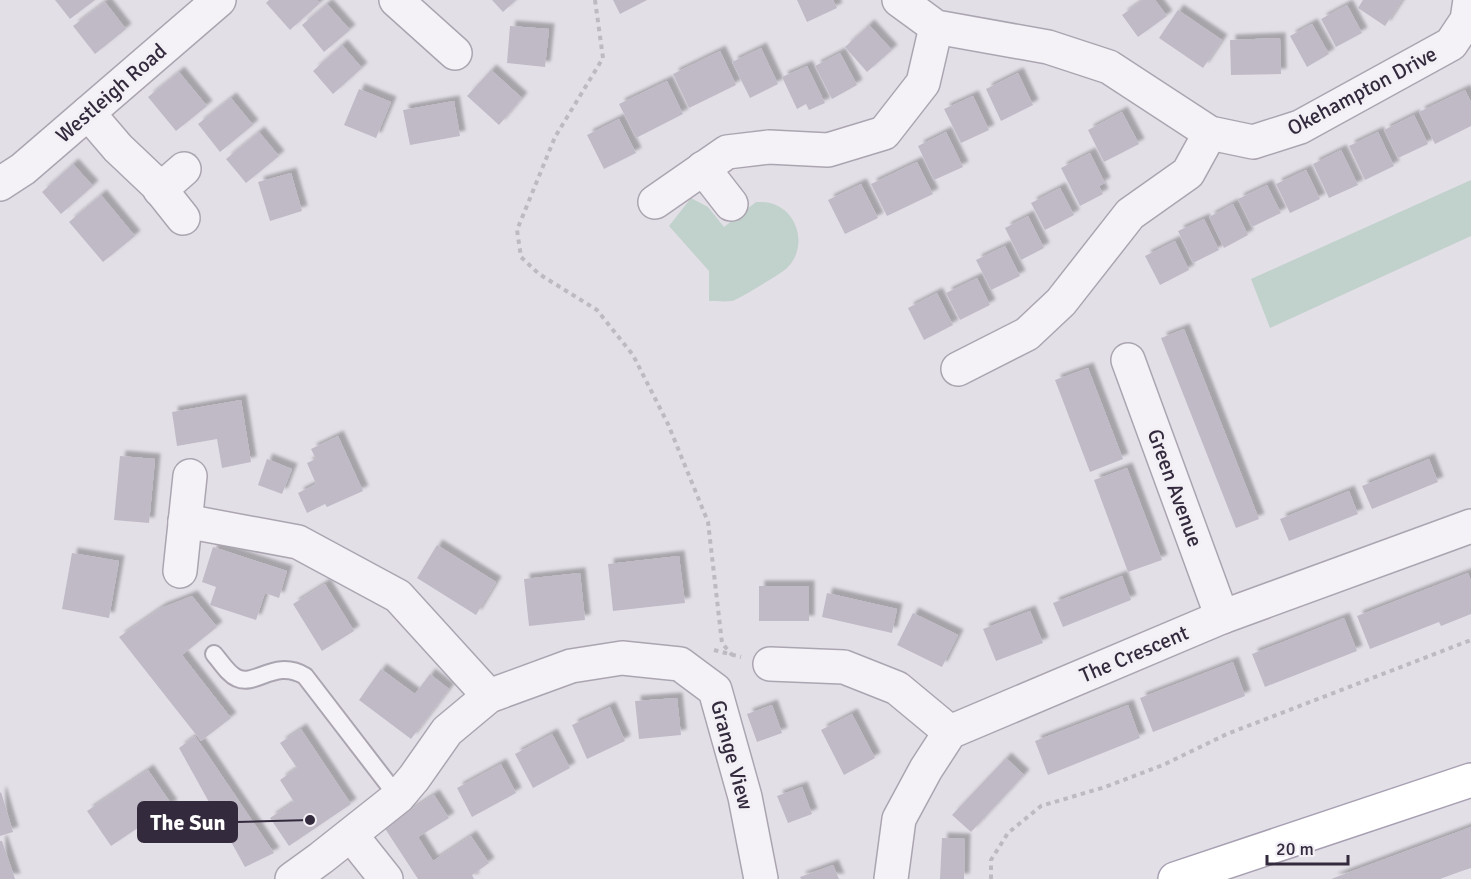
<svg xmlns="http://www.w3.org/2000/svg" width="1471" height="879" font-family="Signika,sans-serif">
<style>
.green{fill:#c1d1cb}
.building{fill:#c0bac7;filter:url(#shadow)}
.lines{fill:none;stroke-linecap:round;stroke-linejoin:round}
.service-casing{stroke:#aba5b1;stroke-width:20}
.minor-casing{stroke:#aba5b1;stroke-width:36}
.primary-casing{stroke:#a8a0b2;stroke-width:36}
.path{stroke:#bebac2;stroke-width:4;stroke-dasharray:4.5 4.5;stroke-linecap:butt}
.service{stroke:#f4f2f6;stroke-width:16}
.minor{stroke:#f4f2f6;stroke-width:33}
.primary{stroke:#fff;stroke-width:33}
.labels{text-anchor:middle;stroke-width:6;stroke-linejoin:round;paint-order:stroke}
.street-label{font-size:21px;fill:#332a3d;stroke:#f2eff5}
.leader{fill:none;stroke:#332a3d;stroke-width:2}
.callout-dot{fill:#332a3d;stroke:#f2eff5;stroke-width:2}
.callout{fill:#332a3d;stroke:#332a3d;stroke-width:2}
.callout-label{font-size:22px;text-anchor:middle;font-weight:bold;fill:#fff}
</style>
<defs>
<filter id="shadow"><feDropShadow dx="5.5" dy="-5.5" stdDeviation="1.5" flood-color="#0004"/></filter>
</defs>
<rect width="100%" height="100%" fill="#e3dfe7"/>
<g class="green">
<path d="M1471,180V236L1270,328L1251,279Z"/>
<path d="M691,198L708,207L724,227L756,202C760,202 765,202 770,203C798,210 808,246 788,267C784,272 739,299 732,301C725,302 716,301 709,301V271L669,226Z"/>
</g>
<g class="building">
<path d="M55,0H95L70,19Z"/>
<path d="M269,0H317L320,3L290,30L266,3Z"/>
<path d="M492,0H516L503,12Z"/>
<path d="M613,0H647L620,14Z"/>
<path d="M797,0H833L837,8L807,22Z"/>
<path d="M1143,0H1155L1167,16L1138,37L1122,15Z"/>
<path d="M1363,0H1402L1385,26L1358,8Z"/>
<path d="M105,2L126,29L95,54L73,26Z"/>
<path d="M327,4L350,30L324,52L302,25Z"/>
<path d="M1347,5L1362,33L1336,47L1321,19Z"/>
<path d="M1178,10L1222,40L1203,68L1159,38Z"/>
<path d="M1312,24L1329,54L1307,67L1290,36Z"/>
<path d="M869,25L892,50L867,72L845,47Z"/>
<path d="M510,26L549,29L545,67L507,63Z"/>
<path d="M1280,38L1281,74L1231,75L1230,40Z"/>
<path d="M342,45L362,68L333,94L313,71Z"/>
<path d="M761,48L778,84L750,98L732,62Z"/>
<path d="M720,51L736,85L689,108L673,74Z"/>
<path d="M840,53L857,85L832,99L815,66Z"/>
<path d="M807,66L825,103L809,110L806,104L797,109L782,77Z"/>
<path d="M491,70L522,98L499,125L467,96Z"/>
<path d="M179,72L207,106L176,131L148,97Z"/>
<path d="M1018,73L1033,105L1001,121L986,89Z"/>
<path d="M667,81L683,114L636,138L619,104Z"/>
<path d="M359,89L391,102L376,138L344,125Z"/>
<path d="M1465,90L1471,102V126L1435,144L1419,112Z"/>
<path d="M973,96L989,130L961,143L944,109Z"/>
<path d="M231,98L253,125L220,152L198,124Z"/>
<path d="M454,101L460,136L410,145L403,110Z"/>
<path d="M1122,112L1139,144L1104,162L1088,130Z"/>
<path d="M1414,115L1428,144L1398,158L1384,130Z"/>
<path d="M619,119L636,153L604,169L587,135Z"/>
<path d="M259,132L279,156L246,183L226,159Z"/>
<path d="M946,132L963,167L934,180L918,146Z"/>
<path d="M1378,132L1394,166L1365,180L1349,146Z"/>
<path d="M1341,150L1358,185L1329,198L1313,164Z"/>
<path d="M1090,153L1105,183L1099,186L1103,194L1080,206L1061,168Z"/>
<path d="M917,162L933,194L887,216L871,184Z"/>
<path d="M73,164L93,186L61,214L42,192Z"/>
<path d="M1306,170L1320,199L1290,213L1276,184Z"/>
<path d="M291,173L302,211L270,221L258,182Z"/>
<path d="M861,184L878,218L845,234L828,200Z"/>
<path d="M1267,185L1281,213L1252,227L1238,199Z"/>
<path d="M1060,188L1074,215L1045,230L1031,203Z"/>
<path d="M101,195L135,236L103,262L69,222Z"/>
<path d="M1233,204L1248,235L1224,248L1209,217Z"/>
<path d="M1028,216L1044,248L1021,260L1005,228Z"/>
<path d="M1204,219L1219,250L1193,263L1178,231Z"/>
<path d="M1175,241L1189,270L1160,285L1145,256Z"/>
<path d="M1005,246L1020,276L991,290L976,260Z"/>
<path d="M977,278L990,305L960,320L946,293Z"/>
<path d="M937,293L953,325L924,340L908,308Z"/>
<path d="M1184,329L1259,519L1236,528L1161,338Z"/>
<path d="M1088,368L1123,459L1090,472L1055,380Z"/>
<path d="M241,400L251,462L222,468L217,439L177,446L172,412Z"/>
<path d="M338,436L363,491L327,507L325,504L307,513L298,493L316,484L307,463L316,459L311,449Z"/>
<path d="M120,456L155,459L149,523L114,520Z"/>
<path d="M267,459L292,469L282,494L258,485Z"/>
<path d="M1429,459L1438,482L1372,509L1362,486Z"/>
<path d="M1127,468L1162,560L1128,572L1094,480Z"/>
<path d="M1349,491L1358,514L1289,541L1280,519Z"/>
<path d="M437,545L496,582L476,615L417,578Z"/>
<path d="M213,547L287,571L279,598L265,593L256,620L210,605L216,587L202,582Z"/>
<path d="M72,553L119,561L109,618L62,609Z"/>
<path d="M679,556L685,603L613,611L608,564Z"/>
<path d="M580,573L585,620L529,626L524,579Z"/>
<path d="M1468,573L1471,581V614L1441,626L1439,622L1370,649L1357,616Z"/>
<path d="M1122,576L1131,600L1063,627L1053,603Z"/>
<path d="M325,584L354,631L322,651L293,604Z"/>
<rect x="759" y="586" width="50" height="35"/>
<path d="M827,593L897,609L892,633L822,617Z"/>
<path d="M192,596L217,627L182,655L231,718L201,741L119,637L161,608Z"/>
<path d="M1030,611L1043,643L996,661L983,629Z"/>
<path d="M913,613L958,635L942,667L897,645Z"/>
<path d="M1344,618L1357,651L1265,687L1252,654Z"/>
<path d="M1233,662L1245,696L1153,732L1140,698Z"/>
<path d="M381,669L415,694L430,674L449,689L411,739L359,700Z"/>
<path d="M677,698L681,735L639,739L635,701Z"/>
<path d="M772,705L782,733L757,742L747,714Z"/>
<path d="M1128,705L1140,738L1048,775L1035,741Z"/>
<path d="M610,707L625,741L587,759L572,725Z"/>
<path d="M852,714L875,758L844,775L821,730Z"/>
<path d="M301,729L351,804L289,846L270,818L294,802L280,780L297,768L280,743Z"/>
<path d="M552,734L570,768L533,788L515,754Z"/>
<path d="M195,736L274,853L245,867L179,748Z"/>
<path d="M1006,758L1024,775L971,832L952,815Z"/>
<path d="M501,764L516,793L472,817L457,788Z"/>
<path d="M148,770L172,805L111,846L87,811Z"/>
<path d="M802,787L812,814L788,823L777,796Z"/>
<path d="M1,792L13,832L0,836V793Z"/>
<path d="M434,795L449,818L418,837L433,861L471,836L489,863L472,875L474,879H418L384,827Z"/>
<path d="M1471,827V868L1459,872L1440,879H1331Z"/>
<path d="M942,838L965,839L964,879H940Z"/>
<path d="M0,841H2L15,879H0Z"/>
<path d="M833,865L839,879H801L800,877Z"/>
</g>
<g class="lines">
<defs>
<path id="service" d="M214,654C221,662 228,674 237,678C256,687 275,658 305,676L398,797"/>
<g id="minor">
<path d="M396,0L455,53"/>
<path d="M899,0L936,27L1048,47L1109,67L1210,133L1253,142L1300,127L1451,44L1467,20L1470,0"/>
<path d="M88,113L118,148L156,184L183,218"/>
<path d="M703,168L731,204"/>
<path d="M0,184L23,169L219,0"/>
<path d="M160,190L184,169"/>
<path d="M655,202L727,152L769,147L828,150L884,133L923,83L936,27"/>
<path d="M1128,360L1222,617"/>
<path d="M958,369L1027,334L1061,302L1130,214L1188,173L1210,133"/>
<path d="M185,521L298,542L398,596L489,696"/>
<path d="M180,571L190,476"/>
<path d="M770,664L844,667L897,688L950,732"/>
<path d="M351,835L386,879"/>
<path d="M292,879L321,858L398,797L414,778L447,731L489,696L571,666L622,658L680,664L715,690L745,797L761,879"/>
<path d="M891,879L899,819L926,769L950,732L1222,617L1471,526"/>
</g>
<path id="primary" d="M1175,879L1471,780"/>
</defs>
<use href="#service" class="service-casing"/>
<use href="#minor" class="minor-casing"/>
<use href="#primary" class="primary-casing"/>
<g class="path">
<path d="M595,0L603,58L555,137L517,230L521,257L539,274L597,310L633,355L668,424L708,522L722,643L732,655"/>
<path d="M714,650L741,657"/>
<path d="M991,879V860L1008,833L1041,806L1105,787L1163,765L1227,734L1471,640"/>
</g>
<use href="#service" class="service"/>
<use href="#minor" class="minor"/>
<use href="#primary" class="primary"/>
</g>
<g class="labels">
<g class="street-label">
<text transform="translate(1362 91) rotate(-28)" y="7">Okehampton Drive</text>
<text transform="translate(111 93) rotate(-41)" y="7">Westleigh Road</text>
<text transform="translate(1175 488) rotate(70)" y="7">Green Avenue</text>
<text transform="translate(1134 654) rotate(-23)" y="7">The Crescent</text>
<text transform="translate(732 755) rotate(75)" y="7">Grange View</text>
</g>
</g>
<path class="leader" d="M310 820L237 822"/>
<circle class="callout-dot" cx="310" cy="820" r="6"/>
<rect class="callout" x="138" y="802" width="99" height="40" rx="6"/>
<g class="callout-label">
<text x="188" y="830">The Sun</text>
</g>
<path d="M1267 855v9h81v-9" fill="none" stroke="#332a3d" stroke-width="3"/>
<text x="1276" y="855" font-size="18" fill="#332a3d" stroke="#f2eff5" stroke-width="4.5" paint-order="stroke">20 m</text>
</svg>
